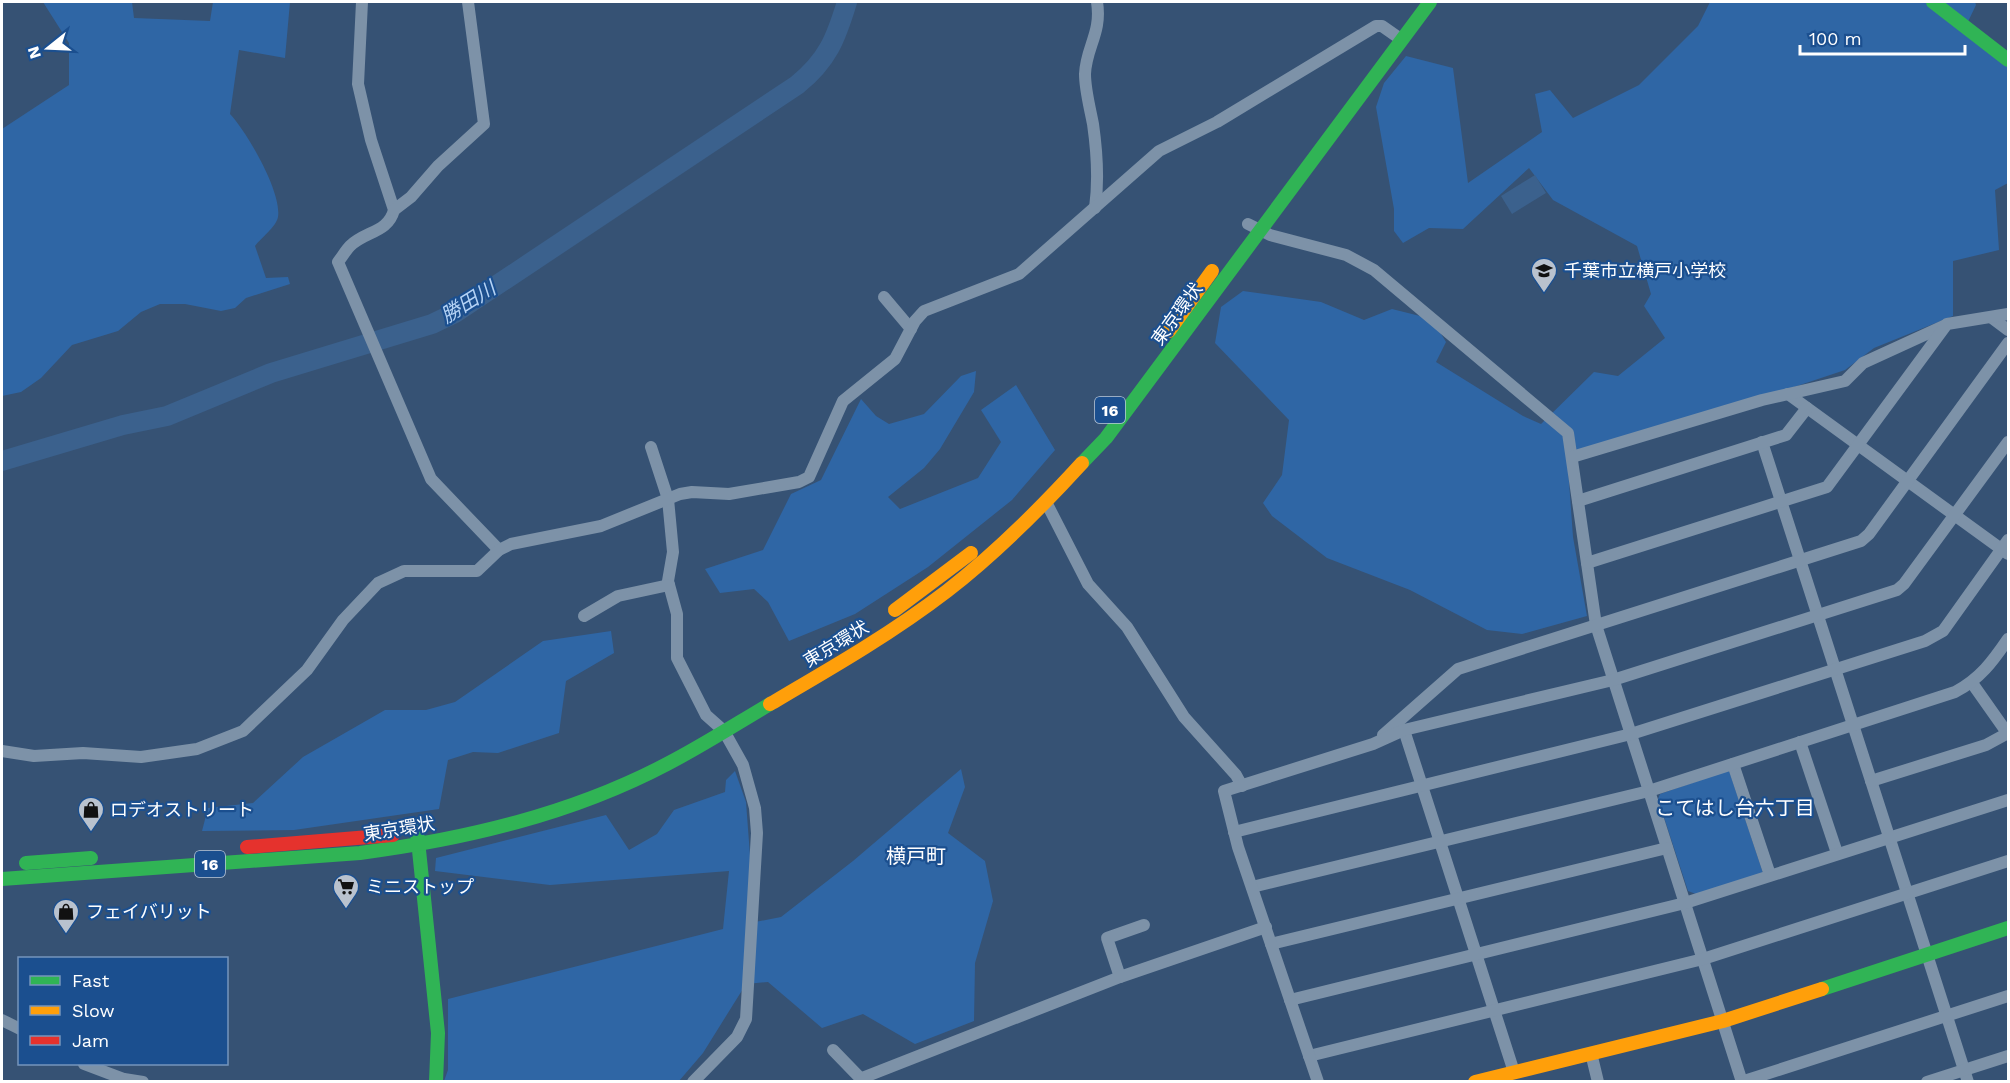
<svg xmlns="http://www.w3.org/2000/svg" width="2010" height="1083" font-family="'Work Sans','Noto Sans JP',sans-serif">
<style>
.green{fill:#2f66a5}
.water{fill:#3b618d}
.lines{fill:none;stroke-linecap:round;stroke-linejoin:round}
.river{stroke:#3b618d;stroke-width:20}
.street{stroke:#7d92a8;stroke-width:12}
.fast{stroke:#30b455;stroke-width:14}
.slow{stroke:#ff9f0a;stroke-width:14}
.jam{stroke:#e5322d;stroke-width:14}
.labels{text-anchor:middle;stroke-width:4.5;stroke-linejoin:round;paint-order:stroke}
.shield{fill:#1b4f8f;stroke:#bbcadd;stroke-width:1.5}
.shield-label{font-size:16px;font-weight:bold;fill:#fff}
.poi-label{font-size:18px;fill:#fff;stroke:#1b4f8f;text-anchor:start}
.street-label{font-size:18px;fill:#fff;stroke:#1b4f8f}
.water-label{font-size:20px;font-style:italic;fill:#b5d3f5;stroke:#1b4f8f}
.neighbourhood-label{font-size:20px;fill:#fff;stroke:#1b4f8f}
</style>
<rect width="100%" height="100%" fill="#365274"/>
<g class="green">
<path d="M43,2H132L134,18L210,21L213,2H290L285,58L239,50L230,114C247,132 282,192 278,217C276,227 261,238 255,246L266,278L288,277L290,284L246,298L235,308L221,311L185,304H160L141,312L118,331L72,345L41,378L21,392L2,396V129L69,85V43Z"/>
<path d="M1710,2H1975L1976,5L1963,32L2008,62V183L1995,190L1999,250L1953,261V316L1874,348L1845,370L1791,388L1567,454L1573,537L1587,616L1522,634L1487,630L1410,590L1327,558L1272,516L1263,503L1282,475L1289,420L1215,343L1221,307L1243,291L1321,302L1364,320L1392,309L1432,319L1446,342L1436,362L1523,416L1541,424L1594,372L1618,376L1665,338L1644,306L1651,294L1637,246L1553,200L1529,168L1463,229L1429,228L1403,243L1394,231V209L1376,107L1384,83L1406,56L1453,68L1468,183L1542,132L1535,94L1550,90L1573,118L1639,85L1698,26Z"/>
<path d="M976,371L974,392L940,449L924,468L888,497L900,509L978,478L1001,442L981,410L1016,385L1055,450L1012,500L928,567L855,614L789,641L768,602L754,589L720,593L705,569L763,550L791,494L821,480L861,399L876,416L889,424L924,414L961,376Z"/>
<path d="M611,631L614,653L566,681L559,733L498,753L473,752L448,760L439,809L294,830L202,831L208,808L253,803L303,757L385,710H426L455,702L543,641Z"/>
<path d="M961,769L965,787L948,833L985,861L993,901L975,963L974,1021L915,1044L863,1014L822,1028L768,982L746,984L703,1053L679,1081H444L448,1070V999L723,929L729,871L550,885L435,871L436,858L606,815L629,850L657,834L674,810L725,792L726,780L735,771L746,802L755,922L781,917L853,861Z"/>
<path d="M1729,770L1763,873L1696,894L1688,891L1658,799L1660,794Z"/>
</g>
<path class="water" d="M1535,175L1546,193L1512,214L1501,196Z"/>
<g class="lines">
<path class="river" d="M2,461L123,425L167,416L271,373L432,324L455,313L797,85C828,60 836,38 847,2"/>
<g class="street">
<path d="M362,2L358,84L371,140L394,210C388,233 365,231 350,246C346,250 342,257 338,262L431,479L499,550"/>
<path d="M1095,208C1099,180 1097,152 1093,124C1090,108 1085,90 1085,74C1086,47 1102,33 1097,2"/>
<path d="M394,210L411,197L438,166L484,124L468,2"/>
<path d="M1248,224L1270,235L1346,255L1374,270L1568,433L1596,625L1742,1082"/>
<path d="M884,297L911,329"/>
<path d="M1992,318L2008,330"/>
<path d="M1788,394L2008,554"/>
<path d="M1762,442L1968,1082"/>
<path d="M651,447L668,499L673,552L668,581L677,614V658L706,715L724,731L743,765L755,808L757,833L746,1019L737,1037L693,1082"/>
<path d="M1572,457L1762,400L1845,381L1863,363L1946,325"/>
<path d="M1578,501L1786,435L1807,408"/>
<path d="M1046,502L1088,584L1127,627L1184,717L1236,775L1242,786"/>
<path d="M1587,563L1827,487L1947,324L2008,314"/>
<path d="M584,616L618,596L669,585"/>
<path d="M1972,683L2008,734"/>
<path d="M1404,730L1514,1072"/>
<path d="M1383,735L1458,669L1861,541L1869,534L2008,343"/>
<path d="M1800,742L1837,853"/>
<path d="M2,751L34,756L83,753L141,757L197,749L243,731L307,670L343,620L378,583L404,571H477L499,550L511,544L601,526L680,494L692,492L729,494L799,482L809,477L843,401L895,359L915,321L924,311L1019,274L1159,151L1217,122L1376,26H1382L1402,40"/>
<path d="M1733,764L1770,875"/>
<path d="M1871,781L1986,745L2008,733"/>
<path d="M1234,832L1631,734L1925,641L1943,631L2008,540"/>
<path d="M1252,887L1649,791L1955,692C1980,679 1993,661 2008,639"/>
<path d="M1271,944L1667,848"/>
<path d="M1120,977L1107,938L1144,925"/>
<path d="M1290,1000L1685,903L2008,800"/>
<path d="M2,1020L20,1029"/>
<path d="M833,1050L864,1082"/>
<path d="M1591,1053L1598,1082"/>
<path d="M1309,1056L1703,959L2008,861"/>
<path d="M84,1064L124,1079L143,1082"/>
<path d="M862,1078L1120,977L1266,927"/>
<path d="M1318,1082L1238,847L1224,791L1373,744L1404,730L1613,680L1897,590L1904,584L2008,442"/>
<path d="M1741,1082L2008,996"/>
<path d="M1927,1082L2008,1056"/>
</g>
<g class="fast">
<path d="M1933,2L2008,60"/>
<path d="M1082,463L1106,438L1430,2"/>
<path d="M417,831L438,1033L436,1082"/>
<path d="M26,863L91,858"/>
<path d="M2,879L360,853C466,839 572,814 667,764C702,746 736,724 770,704"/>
<path d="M1822,989L2008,928"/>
</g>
<g class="slow">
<path d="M1169,331L1212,271"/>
<path d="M895,610L971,553"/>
<path d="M770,704C830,669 891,634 947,591C996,553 1040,509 1082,463"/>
<path d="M1475,1082L1723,1021L1822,989"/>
</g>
<path class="jam" d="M247,847L393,835"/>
</g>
<defs>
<symbol id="school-pin" viewBox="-11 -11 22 30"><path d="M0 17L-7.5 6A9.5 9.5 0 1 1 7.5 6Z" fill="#b9c2ce" stroke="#1b4f8f"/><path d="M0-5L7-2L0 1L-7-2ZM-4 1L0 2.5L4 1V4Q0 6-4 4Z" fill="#111"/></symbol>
<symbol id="shop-pin" viewBox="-11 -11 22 30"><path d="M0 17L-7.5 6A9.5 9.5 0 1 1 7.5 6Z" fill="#b9c2ce" stroke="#1b4f8f"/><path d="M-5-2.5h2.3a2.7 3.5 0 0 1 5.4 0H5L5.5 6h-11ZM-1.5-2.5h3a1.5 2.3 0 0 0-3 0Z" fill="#111"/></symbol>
<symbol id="supermarket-pin" viewBox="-11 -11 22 30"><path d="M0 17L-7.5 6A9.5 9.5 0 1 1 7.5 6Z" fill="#b9c2ce" stroke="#1b4f8f"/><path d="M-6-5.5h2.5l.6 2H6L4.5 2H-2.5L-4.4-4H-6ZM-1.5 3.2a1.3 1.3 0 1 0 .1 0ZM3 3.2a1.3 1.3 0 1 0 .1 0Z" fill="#111"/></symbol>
</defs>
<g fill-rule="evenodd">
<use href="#school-pin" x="1529" y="256" width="30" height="40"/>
<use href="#shop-pin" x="76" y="795" width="30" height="40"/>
<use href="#supermarket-pin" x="331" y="872" width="30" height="40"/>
<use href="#shop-pin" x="51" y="897" width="30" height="40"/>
</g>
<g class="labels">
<g class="shield">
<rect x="1095" y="397" width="30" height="26" rx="4.5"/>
<rect x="195" y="851" width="30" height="26" rx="4.5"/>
</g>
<g class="shield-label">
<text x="1110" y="416">16</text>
<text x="210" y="870">16</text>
</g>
<g class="poi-label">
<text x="1564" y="277">千葉市立横戸小学校</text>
<text x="110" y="816">ロデオストリート</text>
<text x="366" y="893">ミニストップ</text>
<text x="86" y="918">フェイバリット</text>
</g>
<g class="street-label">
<text transform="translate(1177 314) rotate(-54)" y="6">東京環状</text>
<text transform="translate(836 644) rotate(-31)" y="6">東京環状</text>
<text transform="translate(399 829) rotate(-9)" y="6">東京環状</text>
</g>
<g class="water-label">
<text transform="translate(468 302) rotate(-32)" y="7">勝田川</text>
</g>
<g class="neighbourhood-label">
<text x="1735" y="815">こてはし台六丁目</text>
<text x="916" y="863">横戸町</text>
</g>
</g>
<rect width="2010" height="1083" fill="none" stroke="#ffffff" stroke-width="6"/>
<rect x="18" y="957" width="210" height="108" fill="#1b4f8f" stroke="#7695bc" stroke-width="1.5"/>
<rect x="30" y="976" width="30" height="9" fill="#30b455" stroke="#7695bc" stroke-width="1.5"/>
<text x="72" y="987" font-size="18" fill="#ffffff">Fast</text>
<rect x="30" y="1006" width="30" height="9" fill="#ff9f0a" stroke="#7695bc" stroke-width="1.5"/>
<text x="72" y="1017" font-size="18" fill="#ffffff">Slow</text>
<rect x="30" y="1036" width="30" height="9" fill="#e5322d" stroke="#7695bc" stroke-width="1.5"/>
<text x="72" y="1047" font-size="18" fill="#ffffff">Jam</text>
<g transform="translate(48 48) rotate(252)" stroke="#1b4f8f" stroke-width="4.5" paint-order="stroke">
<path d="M0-4.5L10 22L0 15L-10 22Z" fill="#ffffff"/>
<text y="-9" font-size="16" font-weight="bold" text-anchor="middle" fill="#ffffff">N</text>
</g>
<path d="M1800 45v9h165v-9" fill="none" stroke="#ffffff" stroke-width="3"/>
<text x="1809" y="45" font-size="18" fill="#ffffff" stroke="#1b4f8f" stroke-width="4.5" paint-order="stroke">100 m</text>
</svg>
